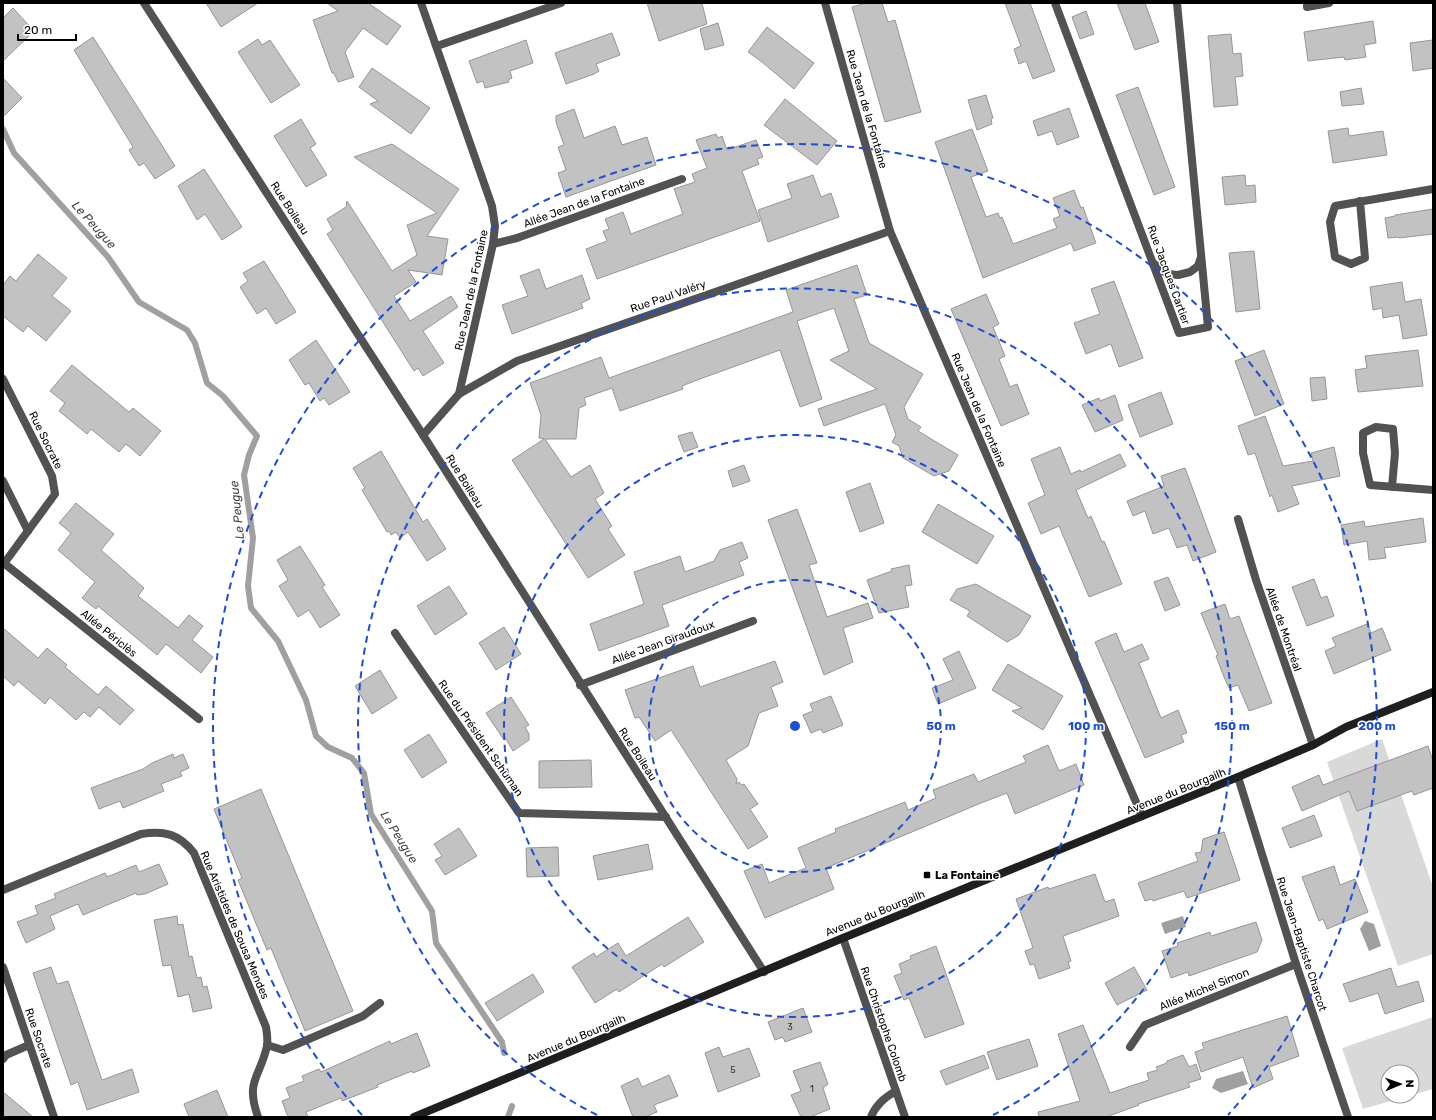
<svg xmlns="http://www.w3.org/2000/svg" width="1436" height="1120" font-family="Rubik,sans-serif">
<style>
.green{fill:#d9d9d9}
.water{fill:#a0a0a0}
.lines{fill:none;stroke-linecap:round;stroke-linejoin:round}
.stream{stroke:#a0a0a0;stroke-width:6}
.building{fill:#c2c2c2;stroke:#969696}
.street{stroke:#525252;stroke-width:8}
.secondary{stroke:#1f1f1f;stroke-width:8}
.ring{fill:none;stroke:#1d4ed8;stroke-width:2;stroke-dasharray:7 5}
.poi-dot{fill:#000;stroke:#fff;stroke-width:1.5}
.labels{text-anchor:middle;stroke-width:3;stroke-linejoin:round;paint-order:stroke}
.number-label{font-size:9px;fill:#303030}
.street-label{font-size:11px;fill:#000;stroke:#fff}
.poi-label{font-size:11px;font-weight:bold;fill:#000;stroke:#fff;text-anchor:start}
.water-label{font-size:12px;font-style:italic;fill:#414141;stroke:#fff}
.centre{fill:#1d4ed8;stroke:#fff;stroke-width:2}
.ring-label{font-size:12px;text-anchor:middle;font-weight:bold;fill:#1d4ed8;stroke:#fff;stroke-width:3;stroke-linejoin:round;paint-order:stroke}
</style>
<rect width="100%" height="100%" fill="#fff"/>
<g class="green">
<path d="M1382,739L1433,887V954L1398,966L1327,762Z"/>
<path d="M1433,1017V1089L1412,1095V1072H1388V1096H1408L1363,1109L1342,1048Z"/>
</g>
<g class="water">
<path d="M1183,916L1186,927L1165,934L1161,923Z"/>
<path d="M1365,921L1374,924L1381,946L1369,951L1360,929Z"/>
<path d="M1243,1071L1248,1084L1221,1093L1212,1088L1216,1079Z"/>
</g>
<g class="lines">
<g class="stream">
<path d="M3,129L14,153L108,257L139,302L187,330L195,343L207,383L223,396L257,436L249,455L244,475L253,538L248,586L251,608L278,641L306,700L316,736L328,747L352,758L364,773L371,814L432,911L436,943L502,1042L504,1053"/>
<path d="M508,1117L512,1106"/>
</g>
</g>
<g class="building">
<path d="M206,3H258L221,27Z"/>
<path d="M327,3H368L401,26L387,45L363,28L345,52L354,77L338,82L334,73H332L313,20L338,11Z"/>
<path d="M647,3H702L707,24L659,41Z"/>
<path d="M866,3H882L888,22L895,20L921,112L885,122L852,7Z"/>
<path d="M1005,3H1030L1055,71L1033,79L1026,61L1019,64L1014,49L1021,46Z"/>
<path d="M1117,3H1145L1159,42L1135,50Z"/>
<path d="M13,8L34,31L3,61V18Z"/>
<path d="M1086,11L1094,34L1080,39L1072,17Z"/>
<path d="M1373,21L1376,43L1364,45L1366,57L1345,60L1344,57L1308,61L1304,32Z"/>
<path d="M718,23L724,45L705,50L700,29Z"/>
<path d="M767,27L814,63L794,89L762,62L748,52Z"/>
<path d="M612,33L620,55L596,64L599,71L594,74L566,84L555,53Z"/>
<path d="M1231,34L1233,54L1241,53L1243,76L1235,77L1238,105L1214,107L1208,36Z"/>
<path d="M93,37L175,166L155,179L144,163L139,166L129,150L133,147L74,50Z"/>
<path d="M258,39L262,45L270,40L300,85L271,103L238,52Z"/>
<path d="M526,40L533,63L510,71L512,78L508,80L509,82L485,88L483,81L477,83L469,61Z"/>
<path d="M1433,40V68L1413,71L1410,43Z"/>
<path d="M372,68L430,108L411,134L370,104L378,101L359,87Z"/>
<path d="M3,78L22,98L3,117Z"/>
<path d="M1138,87L1175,187L1154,195L1116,95Z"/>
<path d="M1361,88L1364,104L1342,106L1340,92Z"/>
<path d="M986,95L993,118L991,119L992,124L977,130L968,100Z"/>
<path d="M785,99L837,141L817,165L764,125Z"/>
<path d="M1069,108L1079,137L1057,145L1052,131L1038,136L1033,121Z"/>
<path d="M574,109L584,138L615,126L622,145L647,137L656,165L566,197L558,173L566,170L558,147L564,145L556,122V116Z"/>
<path d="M301,119L316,144L310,148L327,175L306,187L274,136Z"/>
<path d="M1348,128L1349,136L1383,131L1387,155L1333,163L1328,131Z"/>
<path d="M972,129L988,171L971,177L986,217L998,213L1000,218L1002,217L1013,244L1057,228L1053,219L1060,216L1053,198L1074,190L1081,208L1083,207L1096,243L1074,251L1071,243L983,278L935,142Z"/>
<path d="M716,134L718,138L722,136L727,150L756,140L763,157L757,159L759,164L742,171L760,221L597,279L586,249L607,241L603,231L609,229L605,219L623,212L631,234L683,214L674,189L695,182L692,174L707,168L696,140Z"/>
<path d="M392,144L459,189L427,236L448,239L442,275L408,270L416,282L394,296L410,321L451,296L458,307L423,331L444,363L423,376L418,368L414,371L327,234L333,230L327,219L346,207L347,201L392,271L417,255L407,225L437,213L354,157Z"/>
<path d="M204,169L242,227L222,240L205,214L197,220L178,186Z"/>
<path d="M813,175L821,197L831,193L839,217L768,242L758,210L792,198L787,184Z"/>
<path d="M1245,175L1246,186L1255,185L1256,202L1225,205L1222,177Z"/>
<path d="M1433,209V234L1399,238L1398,237L1388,238L1385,218L1395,216V215Z"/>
<path d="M1254,251L1260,309L1236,312L1229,253Z"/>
<path d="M38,254L67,278L52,296L71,311L46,341L28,326L23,332L3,316V285L10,276L16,281Z"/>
<path d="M264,261L296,312L276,324L266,308L257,314L240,287L248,281L243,273Z"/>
<path d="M857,265L867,295L854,299L869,343L923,374L904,407L908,419L921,427L918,431L958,455L949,471L934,476L903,458L899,446L892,442L896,435L885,404L824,426L818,409L877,389L830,360L849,351L834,308L797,321L822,399L800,407L780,350L697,380L682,386L683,389L620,411L612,388L584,398L586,405L579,408L576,439H545L571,477L590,465L604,493L595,499L612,526L608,529L625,555L588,578L512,460L544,439L539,438L541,415L530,383L601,357L609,378L793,312L786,290Z"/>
<path d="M539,269L546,289L582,275L590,299L581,303L583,308L512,334L502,305L528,296L520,276Z"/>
<path d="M1114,281L1143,358L1119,367L1111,344L1086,354L1074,323L1100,314L1091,289Z"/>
<path d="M1402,282L1405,302L1421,299L1427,335L1403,339L1399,315L1383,318L1382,308L1373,310L1370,287Z"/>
<path d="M986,294L999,324L993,327L1005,356L999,359L1010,387L1017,384L1029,414L1001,426L951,309Z"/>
<path d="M316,340L350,392L329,405L324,398L320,401L309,383L305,385L289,360Z"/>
<path d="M1264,350L1284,404L1255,416L1235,361Z"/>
<path d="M1418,350L1423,386L1358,392L1355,370L1367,368L1365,356Z"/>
<path d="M72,365L129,412L133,408L161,431L140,456L126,444L119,452L91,429L87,434L59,411L65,403L50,391Z"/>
<path d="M1325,377L1327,399L1312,401L1310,378Z"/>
<path d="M1161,392L1173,424L1140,437L1128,405Z"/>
<path d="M1115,395L1123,420L1095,432L1082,405L1099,398L1100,401Z"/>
<path d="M1265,416L1283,466L1313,461L1311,453L1334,447L1340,476L1292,486L1299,504L1278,512L1272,495L1270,497L1255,453L1248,455L1238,426Z"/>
<path d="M692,432L698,447L684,452L678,436Z"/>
<path d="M1060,447L1071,474L1080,470L1081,472L1120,454L1126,466L1076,490L1088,518L1091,516L1102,542L1104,541L1122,584L1089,597L1059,526L1041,534L1028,503L1045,495L1031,459Z"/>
<path d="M381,451L423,522L427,519L446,549L427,561L408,532L400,538L396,532L391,535L389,531L387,532L362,490L365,488L353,468Z"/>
<path d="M744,465L750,481L733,487L728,471Z"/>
<path d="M1185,468L1216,552L1193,561L1187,545L1177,548L1169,528L1153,534L1145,511L1133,516L1127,501L1164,486L1161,476Z"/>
<path d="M870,483L884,523L860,532L846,492Z"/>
<path d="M76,503L114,534L101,550L144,588L138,596L178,628L189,615L203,626L192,640L213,657L201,673L166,644L157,655L98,606L96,609L82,598L95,582L58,550L71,533L59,523Z"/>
<path d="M938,504L994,536L977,564L922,532Z"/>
<path d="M797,509L817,563L809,565L827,617L868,603L873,618L843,628L853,662L824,675L768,520Z"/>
<path d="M1423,518L1426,542L1384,548L1386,558L1369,560L1367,541L1344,545L1341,525L1364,521L1365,527Z"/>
<path d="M742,542L748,558L739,562L744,575L662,605L669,626L599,651L590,624L644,604L634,572L680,556L685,572L714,561L720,550Z"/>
<path d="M300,546L325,585L322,587L340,615L320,628L309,610L298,617L279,586L288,580L277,560Z"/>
<path d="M909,565L912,585L905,586L909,607L879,613L867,580L892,571L891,569Z"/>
<path d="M1168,577L1180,605L1165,611L1154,582Z"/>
<path d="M1314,579L1321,598L1327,596L1334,616L1307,626L1292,587Z"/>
<path d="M976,584L1031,616L1019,635L1007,642L967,616L970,611L950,600L957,589Z"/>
<path d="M449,586L467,614L435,635L417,606Z"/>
<path d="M1225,604L1230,619L1239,616L1272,703L1249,711L1238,685L1229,688L1224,677L1216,656L1218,655L1201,613Z"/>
<path d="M1367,624L1371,633L1382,628L1391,650L1334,674L1325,651L1336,646L1332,638Z"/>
<path d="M504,627L521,654L496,670L479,643Z"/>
<path d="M3,628L38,658L47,648L67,665L65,667L98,695L106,686L134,710L120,725L99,707L90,717L84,712L76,720L50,697L45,704L18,681L14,686L3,676Z"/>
<path d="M1116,633L1124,652L1142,644L1149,659L1139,663L1161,718L1178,710L1187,733L1181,735L1184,742L1145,758L1095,642Z"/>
<path d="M959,651L976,688L938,704L932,688L953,680L943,659Z"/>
<path d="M775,661L783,682L771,687L778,706L759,713L748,746L726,760L737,779L736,784L739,782L742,785L744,784L758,804L750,809L768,837L748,849L671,730L655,741L639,717L635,718L625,690L693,666L700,687Z"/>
<path d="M1008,664L1063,696L1043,730L1012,711L1022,708L992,690Z"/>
<path d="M380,670L397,698L372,714L355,686Z"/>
<path d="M831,696L843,725L823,733L821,729L811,733L803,715L813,711L810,704Z"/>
<path d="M511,697L529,725L525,727L529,734V740L513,751L506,739L504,740L486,713Z"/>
<path d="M429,734L447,762L422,778L404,750Z"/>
<path d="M1048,745L1059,771L1076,764L1084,785L1015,814L1007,793L981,803L826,868L834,889L765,918L744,871L762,864L769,883L788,875L806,868L798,848L836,832L835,829L905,802L908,810L936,798L933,790L974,774L978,782L1026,762L1023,756Z"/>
<path d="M1428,746L1433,761V788L1414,795L1412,791L1357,811L1349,791L1302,811L1292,787L1319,775L1323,785Z"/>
<path d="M173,754L174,758L183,754L189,768L180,772L182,776L161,784L164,791L123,808L120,801L99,809L91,788L143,769L152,763Z"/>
<path d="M591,760L592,787L539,788V761Z"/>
<path d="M261,789L353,1011L305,1031L271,948L267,950L238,880L242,878L214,809Z"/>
<path d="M1314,815L1322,836L1290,848L1282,828Z"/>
<path d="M459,828L477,856L445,875L435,860L442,856L434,844Z"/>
<path d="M1224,832L1240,880L1187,898L1184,891L1153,901L1152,899L1145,901L1138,883L1198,861L1195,853L1201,852L1203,839Z"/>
<path d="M648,844L653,869L598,880L593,856Z"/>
<path d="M558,847L559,876L527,877L526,848Z"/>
<path d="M159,864L168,884L145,894L137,895L136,893L83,915L78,904L50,916L55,929L26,943L17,922L38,914L35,906L56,898L54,894L105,873L107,877L136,865L139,872Z"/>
<path d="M1334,866L1340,885L1355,879L1368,912L1327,929L1323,919L1319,921L1302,877Z"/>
<path d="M1095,874L1105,902L1114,899L1119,916L1063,936L1071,961L1068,962L1070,968L1039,979L1034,964L1030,965L1025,951L1033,948L1016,899L1048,887L1049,889Z"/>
<path d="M177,916L178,925L183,924L189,957L192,956L197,978L201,977L203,987L207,986L212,1008L193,1012L189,994L178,997L171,965L163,966L154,920Z"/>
<path d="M688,917L704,942L664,967L662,964L619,992L617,989L595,1003L572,967L594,953L596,957L618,943L626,956Z"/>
<path d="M1256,922L1262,940L1257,952L1189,976L1188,972L1171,978L1162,951L1178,946L1177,943L1210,932L1211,936Z"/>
<path d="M936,946L964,1024L925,1038L909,998L904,1000L894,976L902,973L899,964L911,959L910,956Z"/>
<path d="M51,967L57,984L68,981L102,1080L132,1069L139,1092L87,1110L78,1082L71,1085L33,973Z"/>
<path d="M1134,967L1147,990L1117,1005L1105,983Z"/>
<path d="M1391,968L1397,987L1418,981L1424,1001L1385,1014L1378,993L1350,1002L1343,984Z"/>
<path d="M533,974L544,992L497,1021L485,1003Z"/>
<path d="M803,1008L812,1032L785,1042L783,1037L775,1040L768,1022Z"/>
<path d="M1287,1016L1299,1056L1269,1067L1273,1079L1253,1088L1243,1057L1201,1072L1195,1052L1204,1049L1202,1043Z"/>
<path d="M1083,1025L1110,1093L1149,1080L1147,1073L1158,1070L1156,1067L1167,1063V1061L1183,1055L1189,1067L1196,1064L1201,1079L1188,1083L1190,1087L1138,1104L1139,1105L1106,1117H1039L1038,1112L1080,1101L1058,1034Z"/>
<path d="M417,1033L430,1066L413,1073L412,1071L377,1085L378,1087L342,1101L341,1098L306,1112L308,1117H288L282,1101L290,1098L286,1088L304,1081L302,1076L319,1069L321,1072L390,1041L391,1044Z"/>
<path d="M1029,1039L1038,1066L997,1080L987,1052Z"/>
<path d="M719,1047L723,1057L749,1048L760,1076L718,1092L705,1053Z"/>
<path d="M984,1055L989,1068L946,1085L940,1071Z"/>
<path d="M820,1062L828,1084L823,1088L830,1109L810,1117H801L791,1095L801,1091L793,1071Z"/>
<path d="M669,1075L678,1096L654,1105L657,1112L645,1117H633L621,1086L638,1078L642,1087Z"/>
<path d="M217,1090L228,1117H189L184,1104Z"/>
<path d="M3,1092L33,1117H3Z"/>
</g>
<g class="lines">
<g class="street">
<path d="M144,3L423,435L764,972"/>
<path d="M421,3L492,206L495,226L493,244L459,394L423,435"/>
<path d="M825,3L890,231L1142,816"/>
<path d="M1055,3L1179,333L1208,327L1177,3"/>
<path d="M1307,3V7L1329,3"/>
<path d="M437,46L561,3"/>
<path d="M1360,201L1365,258L1351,264L1335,257L1330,222L1335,206L1433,189"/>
<path d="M493,244L517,238L682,179"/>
<path d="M1153,263L1167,274L1178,275L1190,272L1198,266L1201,257"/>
<path d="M3,379L52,476L55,494L3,565"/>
<path d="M459,394L517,361L890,231"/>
<path d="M3,481L28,531"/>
<path d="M1392,487L1395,453L1393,429L1376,427L1363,433V453L1370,485L1433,490"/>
<path d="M1238,519L1256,580L1313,745"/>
<path d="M5,564L199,719"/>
<path d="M395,633L519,813L666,817"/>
<path d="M580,685L753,621"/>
<path d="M1238,777L1296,964L1348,1117"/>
<path d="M3,890L141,834C164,830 179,834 194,853L266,1027C267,1033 268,1040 267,1046C260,1078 245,1080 258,1117"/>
<path d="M843,938L905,1117"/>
<path d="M3,967L54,1117"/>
<path d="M267,1045L283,1050L363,1016L380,1003"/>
<path d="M1130,1047L1145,1025L1296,964"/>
<path d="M3,1059L6,1055L29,1045"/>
<path d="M871,1117C876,1104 885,1097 896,1091"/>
</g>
<path class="secondary" d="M414,1117L843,938L1238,777L1313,745L1346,727L1433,692"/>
</g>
<g class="ring">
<circle cx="795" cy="726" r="146"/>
<circle cx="795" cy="726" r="291"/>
<path d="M597 1115A437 437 0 1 1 993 1115"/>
<path d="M362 1115A582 582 0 1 1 1228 1115"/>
</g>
<rect class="poi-dot" x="923" y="871" width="8" height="8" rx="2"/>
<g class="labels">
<g class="number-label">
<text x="790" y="1030">3</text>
<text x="733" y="1073">5</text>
<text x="812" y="1092">1</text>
</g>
<g class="street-label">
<text transform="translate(867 109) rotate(74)" y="4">Rue Jean de la Fontaine</text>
<text transform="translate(584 202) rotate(-20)" y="4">Allée Jean de la Fontaine</text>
<text transform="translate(290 208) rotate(57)" y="4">Rue Boileau</text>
<text transform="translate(1169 275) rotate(70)" y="4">Rue Jacques Cartier</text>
<text transform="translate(471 290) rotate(-78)" y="4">Rue Jean de la Fontaine</text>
<text transform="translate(668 296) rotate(-19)" y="4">Rue Paul Valéry</text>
<text transform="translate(979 410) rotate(67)" y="4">Rue Jean de la Fontaine</text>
<text transform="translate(46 440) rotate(64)" y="4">Rue Socrate</text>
<text transform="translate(465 481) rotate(58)" y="4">Rue Boileau</text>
<text transform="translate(1284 629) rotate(71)" y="4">Allée de Montréal</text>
<text transform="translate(109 633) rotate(39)" y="4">Allée Périclès</text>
<text transform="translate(663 642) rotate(-20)" y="4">Allée Jean Giraudoux</text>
<text transform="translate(481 738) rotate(55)" y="4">Rue du Président Schuman</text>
<text transform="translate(638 754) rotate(57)" y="4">Rue Boileau</text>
<text transform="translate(1176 791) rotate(-22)" y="4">Avenue du Bourgailh</text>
<text transform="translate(875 913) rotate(-22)" y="4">Avenue du Bourgailh</text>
<text transform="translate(235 925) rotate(67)" y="4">Rue Aristides de Sousa Mendes</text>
<text transform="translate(1302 944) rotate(72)" y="4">Rue Jean-Baptiste Charcot</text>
<text transform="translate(1204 989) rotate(-22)" y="4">Allée Michel Simon</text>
<text transform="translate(884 1024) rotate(71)" y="4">Rue Christophe Colomb</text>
<text transform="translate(39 1038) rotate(71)" y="4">Rue Socrate</text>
<text transform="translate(576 1038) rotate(-23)" y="4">Avenue du Bourgailh</text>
</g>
<g class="poi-label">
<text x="935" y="879">La Fontaine</text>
</g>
<g class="water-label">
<text transform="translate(94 225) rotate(48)" y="4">Le Peugue</text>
<text transform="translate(237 510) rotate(-96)" y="4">Le Peugue</text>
<text transform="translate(399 837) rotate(58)" y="4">Le Peugue</text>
</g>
</g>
<circle cx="795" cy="726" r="6" class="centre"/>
<g class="ring-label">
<text x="941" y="730">50 m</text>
<text x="1086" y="730">100 m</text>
<text x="1232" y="730">150 m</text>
<text x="1377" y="730">200 m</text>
</g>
<rect width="1436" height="1120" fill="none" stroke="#000000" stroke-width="8"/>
<g transform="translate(1400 1084) rotate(88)"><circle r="19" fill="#ffffff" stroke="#999999"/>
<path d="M0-3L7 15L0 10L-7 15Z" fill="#000000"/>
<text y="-6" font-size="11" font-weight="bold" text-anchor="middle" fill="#000000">N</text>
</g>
<path d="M18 34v6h58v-6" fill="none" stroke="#000000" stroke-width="2"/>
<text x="24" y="34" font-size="12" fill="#000000" stroke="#ffffff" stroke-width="3" paint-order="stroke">20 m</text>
</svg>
